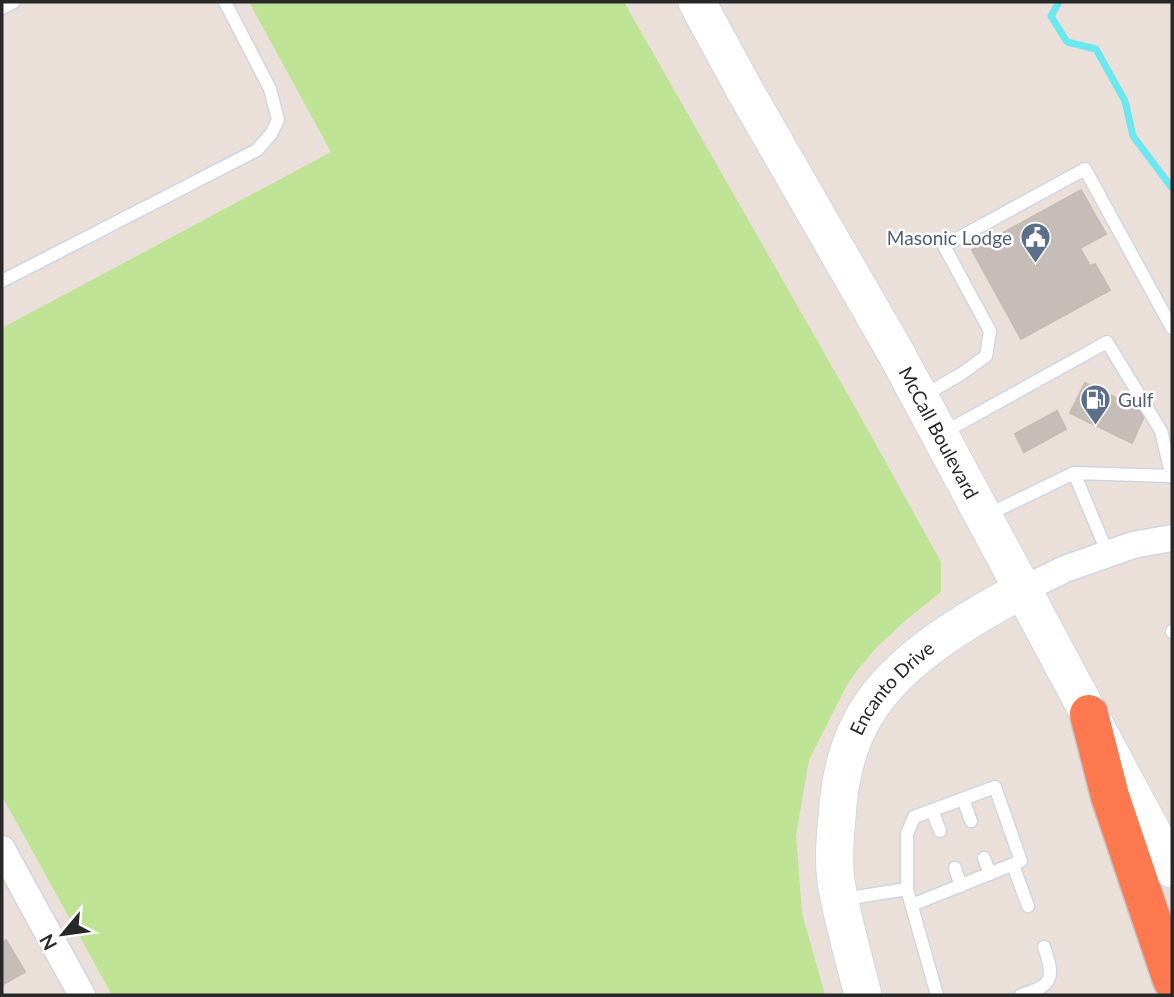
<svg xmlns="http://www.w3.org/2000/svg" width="1174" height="997" font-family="Lato,sans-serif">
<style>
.green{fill:#bfe394}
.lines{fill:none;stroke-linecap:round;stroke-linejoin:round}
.stream{stroke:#6ae7ef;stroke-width:7}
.building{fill:#c6bdb9;stroke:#c6bcb3;stroke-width:2}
.service-casing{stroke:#cfd6e2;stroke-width:15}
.minor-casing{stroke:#cfd6e2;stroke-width:29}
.secondary-casing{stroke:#cfd6e2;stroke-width:39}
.motorway-casing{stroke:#c3c3c3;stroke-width:41}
.service{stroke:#fff;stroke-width:12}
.minor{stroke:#fff;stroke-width:26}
.secondary{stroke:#fff;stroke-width:37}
.motorway{stroke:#ff7950;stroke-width:38}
.labels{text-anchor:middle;stroke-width:5;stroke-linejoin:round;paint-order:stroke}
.service-label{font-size:19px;fill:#4e5e75;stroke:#fff;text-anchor:end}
.street-label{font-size:19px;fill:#282828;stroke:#fff}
</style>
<rect width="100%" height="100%" fill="#ebe0d9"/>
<path class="green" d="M249,2H624L863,421L941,562V592L906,620L876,648L856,672L847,685L809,760L796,835L802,913L825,995H112L2,796V328L331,152Z"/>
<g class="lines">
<path class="stream" d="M1059,2L1051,16L1067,42L1096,49L1125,101L1133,136L1172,188"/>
</g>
<g class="building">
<path d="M1081,190L1106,234L1080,248L1090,266L1095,264L1110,290L1021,339L972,250Z"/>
<path d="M1085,383L1146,412L1132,443L1070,413Z"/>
<path d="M1057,411L1066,429L1024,452L1015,434Z"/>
<path d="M6,940L25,972L2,985V942Z"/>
</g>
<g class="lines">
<defs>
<g id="service">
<path d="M2,8L14,2"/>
<path d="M2,281L257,150L271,134L278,120L270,89L225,2"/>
<path d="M923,396L961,374L986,356L990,331L944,246L1085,169L1172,328"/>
<path d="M943,433L1107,342L1161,431L1172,477"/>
<path d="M1074,473L1108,554"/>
<path d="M987,515L1074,473L1172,476"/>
<path d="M1172,631V632"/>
<path d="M963,799L971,821"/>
<path d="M932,810L940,831"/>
<path d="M984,858L990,874"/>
<path d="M1013,865L1028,906"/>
<path d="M955,868L961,886"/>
<path d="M907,889V834L914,817L995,787L1021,861L912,905"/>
<path d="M844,899L907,889L937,995"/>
<path d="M1021,995C1053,986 1055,977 1044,947"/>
</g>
<g id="minor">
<path d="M1022,590L1065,569L1133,545L1172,538"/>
<path d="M2,849L82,995"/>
</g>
<g id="secondary">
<path id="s1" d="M697,2L744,89L896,353L1172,869"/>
<path id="s2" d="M863,995C854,958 842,919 836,881C833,860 835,838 837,817C839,785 845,753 860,724C890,664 964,621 1022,590"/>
</g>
<path id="motorway" d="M1089,714L1110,796L1172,980"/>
</defs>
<use href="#service" class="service-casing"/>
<use href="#minor" class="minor-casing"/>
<use href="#secondary" class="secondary-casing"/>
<use href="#motorway" class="motorway-casing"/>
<use href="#service" class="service"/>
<use href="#minor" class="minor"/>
<use href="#secondary" class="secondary"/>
<use href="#motorway" class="motorway"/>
</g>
<defs>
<symbol id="civic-pin" viewBox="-11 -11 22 30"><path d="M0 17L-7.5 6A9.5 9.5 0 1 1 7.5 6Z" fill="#5c6f8a" stroke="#fff"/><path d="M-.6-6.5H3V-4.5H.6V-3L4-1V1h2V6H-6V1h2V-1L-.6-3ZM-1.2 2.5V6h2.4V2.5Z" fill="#fff"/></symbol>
<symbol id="fuel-pin" viewBox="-11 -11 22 30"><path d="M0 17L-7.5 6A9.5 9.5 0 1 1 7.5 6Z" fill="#5c6f8a" stroke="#fff"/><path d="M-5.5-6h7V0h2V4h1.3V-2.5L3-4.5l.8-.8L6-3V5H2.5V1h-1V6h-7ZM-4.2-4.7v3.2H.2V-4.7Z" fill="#fff"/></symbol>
</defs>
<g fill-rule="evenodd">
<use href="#civic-pin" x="1018" y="220" width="35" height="47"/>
<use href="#fuel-pin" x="1078" y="382" width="35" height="47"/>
</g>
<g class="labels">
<g class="service-label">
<text x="1012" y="245">Masonic Lodge</text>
<text x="1118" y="407" text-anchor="start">Gulf</text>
</g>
<g class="street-label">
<text dy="7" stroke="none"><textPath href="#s1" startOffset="494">McCall Boulevard</textPath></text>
<text dy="7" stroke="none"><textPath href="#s2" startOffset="326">Encanto Drive</textPath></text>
</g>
</g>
<rect width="1174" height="997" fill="none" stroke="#282828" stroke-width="7"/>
<g transform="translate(63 934) rotate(241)" stroke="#ffffff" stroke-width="5" paint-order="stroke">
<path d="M0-5L12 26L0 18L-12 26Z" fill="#282828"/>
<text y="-10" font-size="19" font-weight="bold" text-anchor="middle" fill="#282828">N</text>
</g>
</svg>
